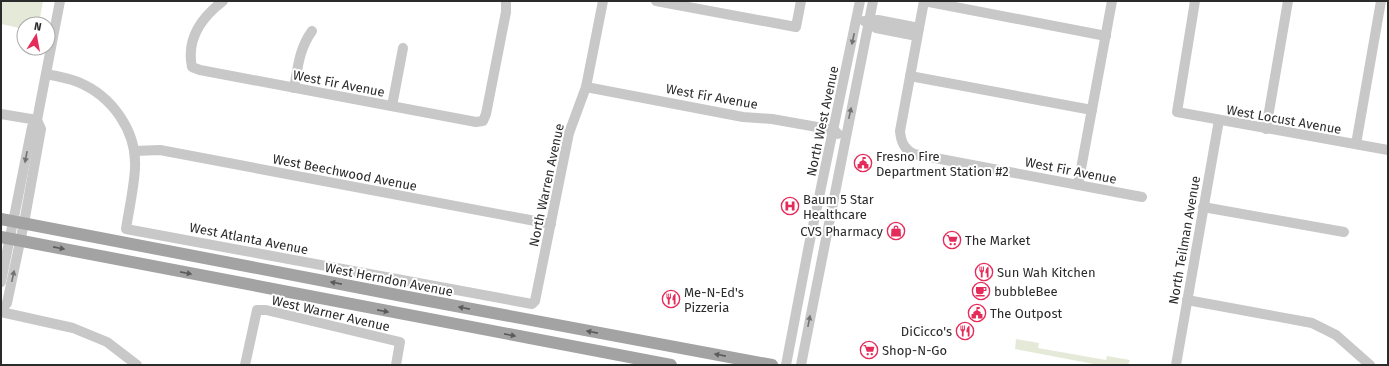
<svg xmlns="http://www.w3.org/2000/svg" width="1389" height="366" font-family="'Fira Sans',sans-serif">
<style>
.green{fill:#e5ead8}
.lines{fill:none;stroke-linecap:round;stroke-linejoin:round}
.minor{stroke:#c8c8c8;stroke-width:10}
.major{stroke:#a3a3a3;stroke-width:12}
.oneway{fill:#727272}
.oneway2{fill:#5b5b5b}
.labels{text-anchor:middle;stroke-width:4;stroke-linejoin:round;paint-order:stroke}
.street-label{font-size:13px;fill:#2b2b2b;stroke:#fff}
.poi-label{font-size:13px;fill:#2b2b2b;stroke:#fff;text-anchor:start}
</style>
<rect width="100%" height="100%" fill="#fff"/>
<g class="green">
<path d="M1,1H43L39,24H24V29L1,24Z"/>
<path d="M1016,339L1039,343L1038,348L1106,360L1107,356L1130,360L1128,365H1099L1015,349Z"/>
</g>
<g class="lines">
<g class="minor">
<path d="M223,1C202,17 186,39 192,67L200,70L476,122L483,121L486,114L506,12V1"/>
<path d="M656,1L796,27L801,1"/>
<path d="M1195,1L1177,112L1388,150"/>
<path d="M864,21L878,20L919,28"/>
<path d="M869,22L876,28L917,36"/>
<path d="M1106,36L924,1L900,131C901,142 904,149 914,154L1142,197"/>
<path d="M46,74C57,76 68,78 78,82C112,96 137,131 135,168C134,188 129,209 126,229L532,304L535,301L569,133L586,87L603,1"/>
<path d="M910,76L1092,110"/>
<path d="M586,87L743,117L772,119L834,130L838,134"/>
<path d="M294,88C298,67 299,49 312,31"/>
<path d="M392,106L403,48"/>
<path d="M1,114L37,120"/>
<path d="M1266,129L1288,1"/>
<path d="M1356,144L1381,1"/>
<path d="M134,151L160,150L551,224"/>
<path d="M1078,185L1112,1"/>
<path d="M1203,207L1344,232"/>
<path d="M1,282L32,127L37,120L60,1"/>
<path d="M1187,300L1312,323L1336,335L1370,365"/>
<path d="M1,310L7,303L24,223L41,129L37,120"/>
<path d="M1,312L73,328L107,342L137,365"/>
<path d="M245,365L257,310H266L400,342L396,365"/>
<path d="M786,365L809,245L860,1"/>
<path d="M801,365L873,1"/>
<path d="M1176,365L1219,120"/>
</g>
<g class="major">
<path d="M1,219L413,298L772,365"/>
<path d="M1,237L671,365"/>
</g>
</g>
<defs><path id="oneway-solid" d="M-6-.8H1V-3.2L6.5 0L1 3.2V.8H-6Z"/></defs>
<g class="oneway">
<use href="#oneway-solid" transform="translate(853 39) rotate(102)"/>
<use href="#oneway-solid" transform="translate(850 113) rotate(-78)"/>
<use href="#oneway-solid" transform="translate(26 157) rotate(101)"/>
<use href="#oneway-solid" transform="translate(13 276) rotate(-78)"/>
<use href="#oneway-solid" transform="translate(809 321) rotate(-79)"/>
</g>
<g class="oneway2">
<use href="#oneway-solid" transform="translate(59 248) rotate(11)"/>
<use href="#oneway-solid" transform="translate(186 273) rotate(11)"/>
<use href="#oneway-solid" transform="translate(336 283) rotate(-169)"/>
<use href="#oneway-solid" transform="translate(464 308) rotate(-169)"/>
<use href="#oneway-solid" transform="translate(383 311) rotate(11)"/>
<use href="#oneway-solid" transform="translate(592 332) rotate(-169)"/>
<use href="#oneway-solid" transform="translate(510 335) rotate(11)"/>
<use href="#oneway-solid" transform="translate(720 355) rotate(-169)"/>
</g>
<defs>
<symbol id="civic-ring" viewBox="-11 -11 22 22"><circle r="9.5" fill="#fff" stroke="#e52b59" stroke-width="1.5"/><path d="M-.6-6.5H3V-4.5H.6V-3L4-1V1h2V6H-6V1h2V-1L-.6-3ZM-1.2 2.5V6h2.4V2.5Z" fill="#e52b59"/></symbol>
<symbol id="hospital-ring" viewBox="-11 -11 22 22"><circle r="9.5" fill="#fff" stroke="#e52b59" stroke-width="1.5"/><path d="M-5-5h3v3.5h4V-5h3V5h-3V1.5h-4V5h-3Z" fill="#e52b59"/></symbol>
<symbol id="shop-ring" viewBox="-11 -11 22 22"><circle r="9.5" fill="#fff" stroke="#e52b59" stroke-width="1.5"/><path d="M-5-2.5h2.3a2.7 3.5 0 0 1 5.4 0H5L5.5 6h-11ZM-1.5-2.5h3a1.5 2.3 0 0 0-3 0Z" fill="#e52b59"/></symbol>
<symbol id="supermarket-ring" viewBox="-11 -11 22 22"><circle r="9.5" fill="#fff" stroke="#e52b59" stroke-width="1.5"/><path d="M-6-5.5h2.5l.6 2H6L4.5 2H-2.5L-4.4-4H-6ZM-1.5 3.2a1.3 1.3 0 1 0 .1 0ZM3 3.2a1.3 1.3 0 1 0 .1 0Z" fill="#e52b59"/></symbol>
<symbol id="restaurant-ring" viewBox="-11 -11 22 22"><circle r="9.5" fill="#fff" stroke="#e52b59" stroke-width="1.5"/><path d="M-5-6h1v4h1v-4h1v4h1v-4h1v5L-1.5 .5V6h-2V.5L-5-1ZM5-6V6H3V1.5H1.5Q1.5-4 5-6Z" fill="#e52b59"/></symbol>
<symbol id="cafe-ring" viewBox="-11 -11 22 22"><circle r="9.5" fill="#fff" stroke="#e52b59" stroke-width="1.5"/><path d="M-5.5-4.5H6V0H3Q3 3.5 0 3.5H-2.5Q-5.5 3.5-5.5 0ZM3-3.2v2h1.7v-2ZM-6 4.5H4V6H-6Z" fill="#e52b59"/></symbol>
</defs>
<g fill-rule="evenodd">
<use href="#civic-ring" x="853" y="153" width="20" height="20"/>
<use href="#hospital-ring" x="780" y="196" width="20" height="20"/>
<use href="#shop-ring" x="886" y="221" width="20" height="20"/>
<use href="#supermarket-ring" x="942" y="230" width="20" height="20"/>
<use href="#restaurant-ring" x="974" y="262" width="20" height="20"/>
<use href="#cafe-ring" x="971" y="281" width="20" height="20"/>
<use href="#restaurant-ring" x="661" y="289" width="20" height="20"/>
<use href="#civic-ring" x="967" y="303" width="20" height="20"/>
<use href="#restaurant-ring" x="955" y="321" width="20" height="20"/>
<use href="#supermarket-ring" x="859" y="340" width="20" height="20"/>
</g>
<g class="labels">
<g class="street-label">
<text transform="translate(339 83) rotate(11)" y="5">West Fir Avenue</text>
<text transform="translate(712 96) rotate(10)" y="5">West Fir Avenue</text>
<text transform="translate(1284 119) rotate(10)" y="5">West Locust Avenue</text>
<text transform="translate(822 121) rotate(-78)" y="5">North West Avenue</text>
<text transform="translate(1071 170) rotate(11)" y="5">West Fir Avenue</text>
<text transform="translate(345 172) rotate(11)" y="5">West Beechwood Avenue</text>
<text transform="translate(546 185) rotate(-78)" y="5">North Warren Avenue</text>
<text transform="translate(249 238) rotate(11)" y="5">West Atlanta Avenue</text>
<text transform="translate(1184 240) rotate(-80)" y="5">North Teilman Avenue</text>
<text transform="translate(389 279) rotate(11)" y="5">West Herndon Avenue</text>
<text transform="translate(331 313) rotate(13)" y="5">West Warner Avenue</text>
</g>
<g class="poi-label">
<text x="876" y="161">Fresno Fire<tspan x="876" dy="15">Department Station #2</tspan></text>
<text x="803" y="204">Baum 5 Star<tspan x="803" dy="15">Healthcare</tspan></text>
<text x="883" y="236" text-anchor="end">CVS Pharmacy</text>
<text x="965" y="245">The Market</text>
<text x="997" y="277">Sun Wah Kitchen</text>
<text x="994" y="296">bubbleBee</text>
<text x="684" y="297">Me-N-Ed's<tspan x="684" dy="15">Pizzeria</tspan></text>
<text x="990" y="318">The Outpost</text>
<text x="952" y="336" text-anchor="end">DiCicco's</text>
<text x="882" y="355">Shop-N-Go</text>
</g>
</g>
<rect width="1389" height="366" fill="none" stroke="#2b2b2b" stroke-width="4"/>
<g transform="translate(36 36) rotate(11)"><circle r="19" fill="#ffffff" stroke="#aaaaaa"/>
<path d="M0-3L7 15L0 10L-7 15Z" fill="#e52b59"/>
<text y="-6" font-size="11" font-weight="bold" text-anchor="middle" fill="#2b2b2b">N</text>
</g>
</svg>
